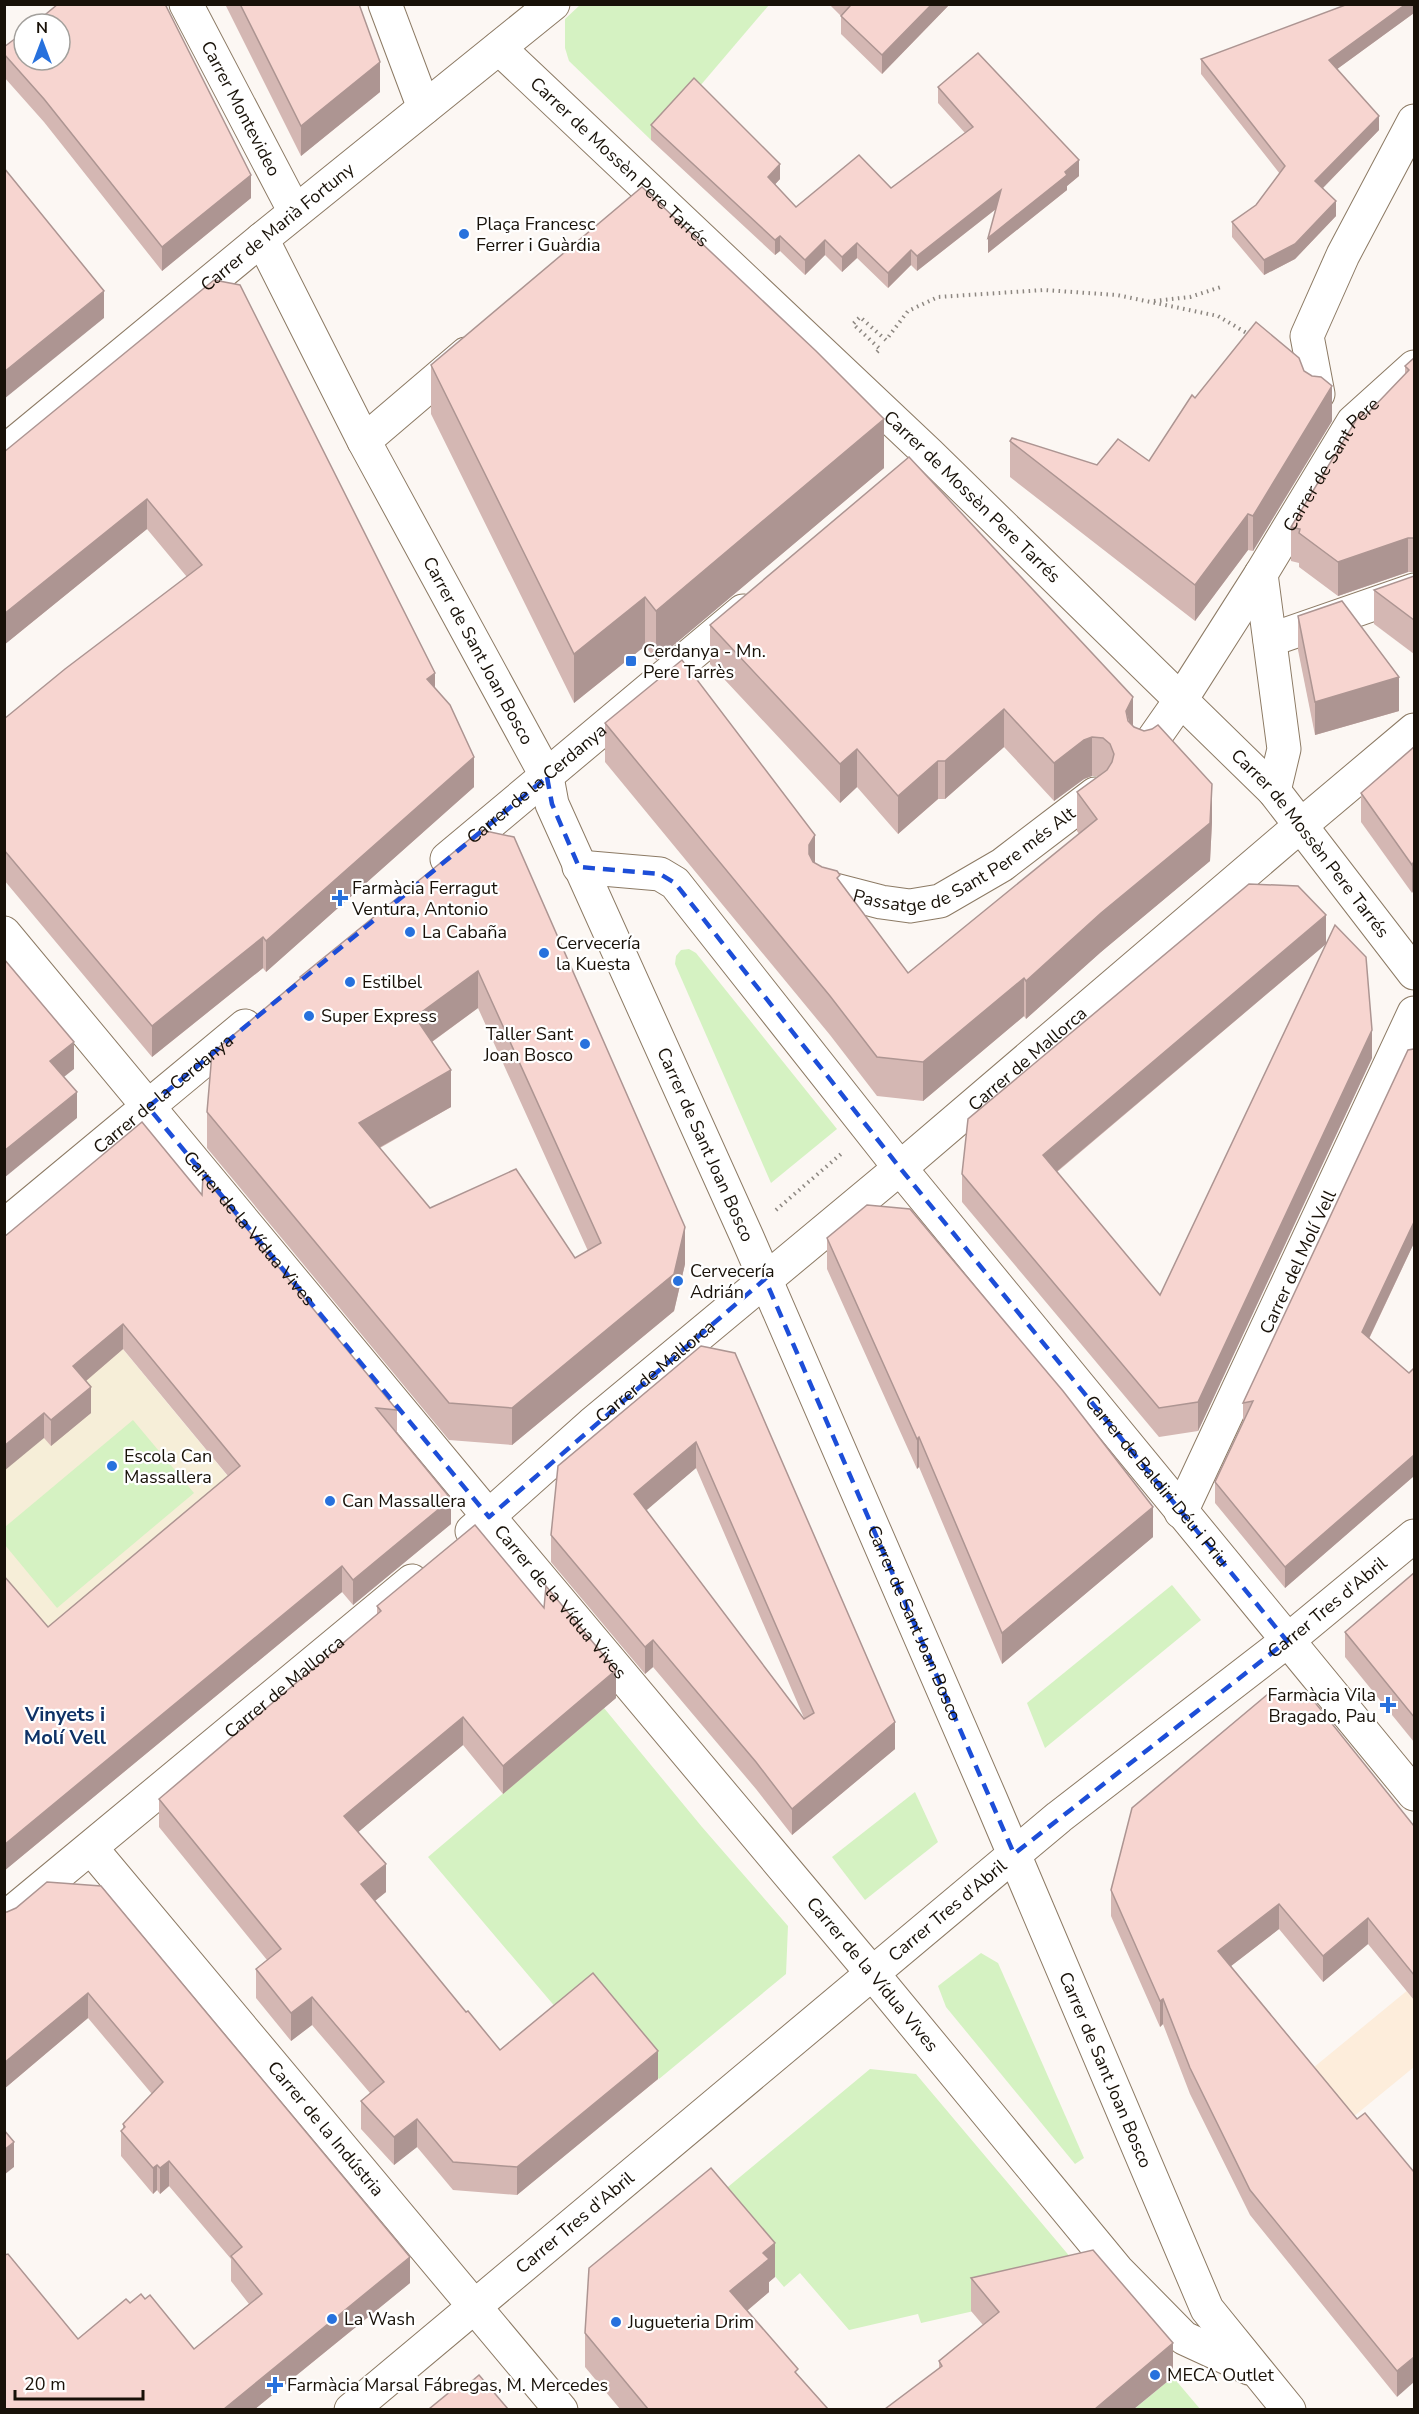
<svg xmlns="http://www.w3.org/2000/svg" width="1419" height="2414" font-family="'Nunito Sans',sans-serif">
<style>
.built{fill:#fdeddb}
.education{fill:#f6eed8}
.green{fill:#d5f2c2}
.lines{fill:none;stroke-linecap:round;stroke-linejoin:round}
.minor-casing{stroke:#8c7a64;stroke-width:35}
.path{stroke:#8d8781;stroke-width:4;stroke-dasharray:1.5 4.5;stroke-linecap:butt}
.minor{stroke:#fff;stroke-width:33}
.wall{fill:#d4b7b3;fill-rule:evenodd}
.shaded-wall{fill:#ad9592}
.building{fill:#f7d5d0;stroke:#ad9592;stroke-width:1.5;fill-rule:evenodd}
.marked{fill:none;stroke:#1d4ed8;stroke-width:4.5;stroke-dasharray:12 8;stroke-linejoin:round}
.poi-dot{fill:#2771dd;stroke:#fff;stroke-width:2}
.labels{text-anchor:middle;stroke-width:4.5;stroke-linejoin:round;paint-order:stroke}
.street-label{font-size:18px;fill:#181108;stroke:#fff}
.poi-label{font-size:18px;fill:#181108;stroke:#fff;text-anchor:start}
.neighbourhood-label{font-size:20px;font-weight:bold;fill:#0f3266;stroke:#fff}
</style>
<rect width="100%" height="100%" fill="#fcf7f3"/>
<path class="built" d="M1414,1985V2067L1342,2126L1302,2077Z"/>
<path class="education" d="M32,1239L240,1491L5,1689V1263Z"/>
<g class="green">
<path d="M580,5H769L694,93L651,140L569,61L565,48V19Z"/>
<path d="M689,949L696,953L837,1129L771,1183L675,964L676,956L681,950Z"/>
<path d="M133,1420L194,1493L57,1608L5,1545V1527Z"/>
<path d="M1172,1585L1201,1620L1045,1748L1027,1703Z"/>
<path d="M604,1708L702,1827L788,1926L786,1974L659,2079L644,2061L568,2022L428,1857Z"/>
<path d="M915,1792L938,1842L865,1900L832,1857Z"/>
<path d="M981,1953L998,1963L1084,2158L1075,2164L946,2007L938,1986Z"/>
<path d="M870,2069L916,2074L1093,2284L921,2323L918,2314L849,2330L800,2273L784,2287L711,2201Z"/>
<path d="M1173,2377L1200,2409L1133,2410Z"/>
</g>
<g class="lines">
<defs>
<g id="minor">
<path id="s1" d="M186,4L295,212"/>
<path d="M385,4L424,108"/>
<path id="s2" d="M499,48L929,454L1274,791L1414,973"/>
<path id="s3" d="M262,239L364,441L547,777L552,804L747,1237L991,1800L1207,2309L1289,2410"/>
<path d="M1318,394L1307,336L1343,255L1414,121"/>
<path d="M364,441L466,354"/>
<path id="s4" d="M4,452L262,239L553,4"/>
<path d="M1261,574L1284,749L1274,791"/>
<path d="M1270,640L1414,590"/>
<path id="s5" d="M1145,751L1182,698L1261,574L1353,422L1414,367"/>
<path id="s6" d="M447,859L743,611"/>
<path id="s7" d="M579,867L660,874L675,883L900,1168L1414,1794"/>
<path id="s8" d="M827,888L881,902L910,906L940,901L1002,865L1095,794"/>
<path id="s9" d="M4,933L489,1517L872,1973L1117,2270L1184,2338L1249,2368"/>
<path id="s10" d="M4,1226L245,1026"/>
<path id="s11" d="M1181,1512L1414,1013"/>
<path id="s12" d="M472,1531L592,1424L900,1168L1300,826L1414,730"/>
<path id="s13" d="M91,1848L561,2410"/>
<path id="s14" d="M4,1919L412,1581"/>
<path id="s15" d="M351,2410L1059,1817L1287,1641L1414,1536"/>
</g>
</defs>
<use href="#minor" class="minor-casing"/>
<g class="path">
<path d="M1154,301L1190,297L1224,286"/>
<path d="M877,352L880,349L853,324L860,317L886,340L908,311L938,297L1044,290L1117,295L1218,316L1250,335"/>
<path d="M776,1210L841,1154"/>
</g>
<use href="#minor" class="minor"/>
</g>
<g class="wall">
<path d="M225,4H359L380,92L301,156Z"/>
<path d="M829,4H950L882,74L841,34V16Z"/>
<path d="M1414,4V13L1337,69L1379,130L1323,188L1336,216L1295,259L1264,275L1232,237V222L1256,205L1280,174L1201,74V59Z"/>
<path d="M4,47L251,198L162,271L44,122L4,77Z"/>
<path d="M938,87L1079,176L1067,186V190L988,253L996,209L917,271L911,265L888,288L857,258L842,272L825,255L805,275L780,251L775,255L651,140V125L780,179L775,184L796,207L891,188L965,133L938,103Z"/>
<path d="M214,280L435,688L474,787L266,972L263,968L152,1057L4,880V719L187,577L147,529L4,645Z"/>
<path d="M1414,358V572H1408L1338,596L1299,567V563L1291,561V527L1365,416L1405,374V366Z"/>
<path d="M431,365L884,468L656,660L645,646L574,703L431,414Z"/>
<path d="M1304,371L1312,376L1332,421L1253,551L1248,550L1195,621L1010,477V441L1097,465L1149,461L1195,398Z"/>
<path d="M1414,576V654L1374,624V590Z"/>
<path d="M1298,616L1399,711L1315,735L1298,650Z"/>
<path d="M710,625L1133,726L1212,822L1210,861L1101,952L1026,1019L1024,1016L923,1101L877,1096L830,1035L605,762V723L815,863L840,883L908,973L1079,834L1077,831V792L1098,776H1092L1084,779L1054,801L1004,747L945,799H938L898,834L857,787L840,803L710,664Z"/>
<path d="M1414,747V889L1412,893L1361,822V793Z"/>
<path d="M481,830L685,1264L674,1311L512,1445L449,1440L207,1148V1112L300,979V977ZM478,1008L588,1251L575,1258L430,1208L380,1148L451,1107L432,1042Z"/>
<path d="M1326,944L1057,1172L1160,1295L1372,1058L1198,1431L1159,1437L962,1202V1174Z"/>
<path d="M1414,1049V1243L1369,1339L1409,1373L1414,1368V1476L1285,1588L1215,1503V1482L1243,1423V1403Z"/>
<path d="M202,1195L397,1410V1432L451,1524L353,1605L342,1592L4,1871V1576L48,1627L228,1476L123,1349L86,1381L91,1413L51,1446L44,1438L4,1237Z"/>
<path d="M827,1238L1153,1537L1002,1664L919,1467L917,1469L827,1269Z"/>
<path d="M701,1346L895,1749L792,1835L756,1789L653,1667L645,1674L551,1562V1535ZM696,1468L804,1718V1719L646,1510Z"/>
<path d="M1414,1573V1742L1345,1657V1632Z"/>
<path d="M377,1606L616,1698L503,1794L463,1745L358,1832L386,1892L375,1901L466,2012L500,2050L658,2079L517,2195L453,2190L417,2147L394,2165L361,2129V2101L370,2093L312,2025L291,2041L256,1998V1969L267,1960L159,1827V1799L377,1614Z"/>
<path d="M1414,1826V2000L1368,1944L1323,1982L1279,1929L1231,1966L1357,2119L1414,2172L1397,2397L1250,2215L1190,2094L1163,2024L1160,2027L1111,1916V1890Z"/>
<path d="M4,1912L410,2283L255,2409L78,2339L130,2303L145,2299L194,2349L249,2304L231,2281V2259L169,2186L160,2194L157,2190L153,2194L121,2156V2131L123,2129V2124L152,2094L88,2018L4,2089Z"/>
<path d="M775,2277L769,2282V2292L747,2311L798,2375L828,2409H620L585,2367V2333Z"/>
<path d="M971,2278L1173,2377L939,2368V2361L983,2325L971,2311Z"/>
</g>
<g class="shaded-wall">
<path d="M932,4H950L882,74V55Z"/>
<path d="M1406,4H1414V13L1329,75V60Z"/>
<path d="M380,62V92L301,156V126Z"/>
<path d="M1379,116V130L1315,196V181Z"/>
<path d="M1079,160V176L1067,186V190L988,253V238Z"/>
<path d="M780,164V179L768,192V177Z"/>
<path d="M251,175V198L162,271V247Z"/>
<path d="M1001,190V205L917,271V256Z"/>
<path d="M1336,201V216L1295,259L1264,275V260Z"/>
<path d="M780,236V251L775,255V240Z"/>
<path d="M825,240V255L805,275V260Z"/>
<path d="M857,243V258L842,272V257Z"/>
<path d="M911,250V265L888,288V273Z"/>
<path d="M104,291V318L4,399V372Z"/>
<path d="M1332,386V421L1253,551V516Z"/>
<path d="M884,419V468L656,660V611Z"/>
<path d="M147,499V529L4,645V614Z"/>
<path d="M1248,514V550L1195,621V585Z"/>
<path d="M1408,538V572L1338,596V562Z"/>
<path d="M645,597V646L574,703V654Z"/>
<path d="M435,673V703L427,679Z"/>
<path d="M1399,677V711L1315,735V702Z"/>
<path d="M1133,697V736L1126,711Z"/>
<path d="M1004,709V747L945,799V761Z"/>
<path d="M1092,737V776L1084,779L1054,801V763L1084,740Z"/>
<path d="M857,749V787L840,803V764Z"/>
<path d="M474,757V787L266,972V941Z"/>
<path d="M938,761V799L898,834V796Z"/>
<path d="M1212,784V822L1210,861L1101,952L1026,1019V981Z"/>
<path d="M815,835V874L809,884V845Z"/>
<path d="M1414,861V889L1412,893V865Z"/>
<path d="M1326,915V944L1043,1183V1155Z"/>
<path d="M263,937V968L152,1057V1026Z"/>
<path d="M478,971V1008L415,1054V1017Z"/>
<path d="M1024,978V1016L923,1101V1062Z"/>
<path d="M1372,1030V1058L1198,1431V1402Z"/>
<path d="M74,1042V1069L50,1088V1061Z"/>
<path d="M451,1070V1107L359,1159V1123Z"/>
<path d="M77,1092V1118L4,1178V1151Z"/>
<path d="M1414,1222V1243L1362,1353V1332Z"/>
<path d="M685,1227V1264L674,1311L512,1445V1408Z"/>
<path d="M123,1324V1349L73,1392V1366Z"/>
<path d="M91,1387V1413L51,1446V1420Z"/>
<path d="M44,1413V1438L4,1471V1446Z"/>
<path d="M919,1437V1467L917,1469V1439Z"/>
<path d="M696,1442V1468L634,1521V1494Z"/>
<path d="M1414,1455V1476L1285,1588V1567Z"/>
<path d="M451,1499V1524L353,1605V1580Z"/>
<path d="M1153,1507V1537L1002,1664V1633Z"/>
<path d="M342,1566V1592L4,1871V1845Z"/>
<path d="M653,1640V1667L645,1674V1647Z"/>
<path d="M616,1670V1698L503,1794V1766Z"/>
<path d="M463,1717V1745L344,1844V1816Z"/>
<path d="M895,1722V1749L792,1835V1809Z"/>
<path d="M386,1864V1892L361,1912V1884Z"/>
<path d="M1279,1904V1929L1218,1976V1951Z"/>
<path d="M1368,1918V1944L1323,1982V1956Z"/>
<path d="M88,1993V2018L4,2089V2063Z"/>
<path d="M312,1997V2025L291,2041V2013Z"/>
<path d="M1163,1999V2024L1160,2027V2001Z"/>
<path d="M658,2051V2079L517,2195V2167Z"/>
<path d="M417,2119V2147L394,2165V2137Z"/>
<path d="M14,2142V2167L4,2175V2150Z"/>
<path d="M169,2161V2186L160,2194V2168Z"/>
<path d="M157,2165V2190L153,2194V2168Z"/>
<path d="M775,2243V2277L769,2282V2292L730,2325V2291L763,2253Z"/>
<path d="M410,2257V2283L255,2409H224Z"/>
<path d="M1173,2343V2377L1134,2409H1095Z"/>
<path d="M1414,2357V2382L1397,2397V2371Z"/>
</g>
<g class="building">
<path d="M58,4H165L251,175L162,247L44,99L4,54V47L24,32V60H60V24H34Z"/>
<path d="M240,4H359L380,62L301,126Z"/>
<path d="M848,4H932L882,55L841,16L850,6Z"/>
<path d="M1348,4H1406L1329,60L1379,116L1315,181L1336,201L1295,244L1264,260L1232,222L1256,205L1285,166L1201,59Z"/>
<path d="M978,53L1079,160L1065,172L1067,175L988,238L1001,190L917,256L911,250L888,273L857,243L842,257L825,240L805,260L780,236L775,240L651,125L694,78L780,164L768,177L796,207L859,155L891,188L973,127L938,87Z"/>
<path d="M4,168L104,291L4,372Z"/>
<path d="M642,187L816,351L884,419L656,611L645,597L574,654L431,365Z"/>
<path d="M214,280L240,285L435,673L427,679L450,705L474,757L266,941L263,937L152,1026L4,850V719L65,669L202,565L147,499L4,614V452Z"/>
<path d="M1256,322L1299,358L1304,371L1312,376L1321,377L1332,386L1253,516L1248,514L1195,585L1010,441L1012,438L1097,465L1118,439L1149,461L1192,395L1195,398Z"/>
<path d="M1414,358V538H1408L1338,562L1299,533L1300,529L1291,527L1361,412L1365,416L1409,370L1405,366Z"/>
<path d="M909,457L1133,697L1126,711L1128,721L1134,727L1144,731L1152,729L1158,725L1212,784L1210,823L1101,913L1026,981L1024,978L923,1062L877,1057L830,996L605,723L682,660L815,835L809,845V854L813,862L822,867L837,871L840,875L837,878L908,973L1097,819L1077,792L1107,770L1112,762L1114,754L1110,744L1103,738L1092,737L1084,740L1054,763L1004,709L945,761H938L898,796L857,749L840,764L710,625Z"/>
<path d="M1414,576V620L1374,590Z"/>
<path d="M1342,601L1399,677L1315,702L1298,616Z"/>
<path d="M1414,747V861L1412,865L1361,793Z"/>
<path d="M481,830L514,837L685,1227L674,1274L512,1408L449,1403L207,1112L212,1053L301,978L300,977ZM478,971L601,1243L575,1258L516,1169L430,1208L359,1123L451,1070L415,1017Z"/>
<path d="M1249,884L1298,886L1326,915L1043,1155L1160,1295L1335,925L1366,957L1372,1030L1198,1402L1159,1408L962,1174L968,1119Z"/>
<path d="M4,959L74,1042L50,1061L77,1092L4,1151Z"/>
<path d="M1414,1049V1222L1362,1332L1409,1373L1414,1368V1455L1285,1567L1215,1482L1253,1401L1243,1403L1408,1050Z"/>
<path d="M142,1122L202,1195L203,1176L397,1410L376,1408L451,1499L353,1580L342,1566L4,1845V1576L48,1627L240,1466L123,1324L73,1366L91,1387L51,1420L44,1413L4,1446V1237Z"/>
<path d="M867,1205L910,1209L1063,1391L1153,1507L1002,1633L919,1437L917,1439L827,1238Z"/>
<path d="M701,1346L735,1353L895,1722L792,1809L756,1762L653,1640L645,1647L551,1535L558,1466ZM696,1442L814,1713L804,1719L634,1494Z"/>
<path d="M475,1525L544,1608L546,1586L616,1670L503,1766L463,1717L344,1816L386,1864L361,1884L466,2012L468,2011L500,2050L593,1973L658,2051L517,2167L453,2162L417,2119L394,2137L361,2101L384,2082L312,1997L291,2013L256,1969L281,1949L159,1799L381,1611L377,1606Z"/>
<path d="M1414,1573V1717L1345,1632Z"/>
<path d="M1268,1694L1313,1700L1414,1826V1975L1368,1918L1323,1956L1279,1904L1218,1951L1357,2119L1365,2113L1414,2172V2357L1397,2371L1250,2190L1190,2068L1163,1999L1160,2001L1111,1890L1132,1808Z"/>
<path d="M47,1882L101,1886L410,2257L224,2409H4V2255L8,2254L78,2339L126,2299L130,2303L141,2294L145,2299L150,2295L194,2349L262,2294L231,2256L242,2247L169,2161L160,2168L157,2165L153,2168L121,2131L125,2127L123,2124L163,2082L88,1993L4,2063V1912H7L16,1908Z"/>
<path d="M4,2130L14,2142L4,2150Z"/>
<path d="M711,2168L775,2243L763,2253L769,2259L730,2291L798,2369L795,2372L828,2409H648L585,2333L589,2268Z"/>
<path d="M1093,2250L1173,2343L1095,2409H885L942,2366L939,2361L999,2312L971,2278Z"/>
<path d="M479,2375L508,2409H429L462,2382L465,2387Z"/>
</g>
<path class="marked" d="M547,777L552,804L579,867L660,874L675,883L900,1168L1287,1641L1014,1854L765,1279L489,1517L148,1107Z"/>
<g class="poi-dot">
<circle cx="464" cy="234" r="6"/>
<rect x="625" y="655" width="12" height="12" rx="3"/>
<path d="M337 889h6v6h6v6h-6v6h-6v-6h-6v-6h6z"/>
<circle cx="410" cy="932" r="6"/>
<circle cx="544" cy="953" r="6"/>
<circle cx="350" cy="982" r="6"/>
<circle cx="309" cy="1016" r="6"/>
<circle cx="585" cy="1044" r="6"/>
<circle cx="678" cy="1281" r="6"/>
<circle cx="112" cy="1466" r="6"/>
<circle cx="330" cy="1501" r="6"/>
<path d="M1385 1696h6v6h6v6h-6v6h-6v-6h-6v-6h6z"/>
<circle cx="332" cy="2319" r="6"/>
<circle cx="616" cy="2322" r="6"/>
<circle cx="1155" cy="2375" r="6"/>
<path d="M272 2376h6v6h6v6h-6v6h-6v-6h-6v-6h6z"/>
</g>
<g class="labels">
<g class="street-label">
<text dy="6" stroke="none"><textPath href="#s1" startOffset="118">Carrer Montevideo</textPath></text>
<text dy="6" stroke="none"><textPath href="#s2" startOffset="166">Carrer de Mossèn Pere Tarrés</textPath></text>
<text dy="6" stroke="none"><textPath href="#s4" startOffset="354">Carrer de Marià Fortuny</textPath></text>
<text dy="6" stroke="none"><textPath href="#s5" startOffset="342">Carrer de Sant Pere</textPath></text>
<text dy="6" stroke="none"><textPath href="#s2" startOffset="652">Carrer de Mossèn Pere Tarrés</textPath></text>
<text dy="6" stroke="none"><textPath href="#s3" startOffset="465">Carrer de Sant Joan Bosco</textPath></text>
<text dy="6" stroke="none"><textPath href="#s6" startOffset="117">Carrer de la Cerdanya</textPath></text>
<text dy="6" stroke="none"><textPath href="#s2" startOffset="1137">Carrer de Mossèn Pere Tarrés</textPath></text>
<text dy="6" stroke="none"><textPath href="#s8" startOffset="152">Passatge de Sant Pere més Alt</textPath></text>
<text dy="6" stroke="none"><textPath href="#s12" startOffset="729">Carrer de Mallorca</textPath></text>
<text dy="6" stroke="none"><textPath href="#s10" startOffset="207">Carrer de la Cerdanya</textPath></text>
<text dy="6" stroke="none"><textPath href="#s3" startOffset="1010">Carrer de Sant Joan Bosco</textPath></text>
<text dy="6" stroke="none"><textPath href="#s9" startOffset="384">Carrer de la Vídua Vives</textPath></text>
<text dy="6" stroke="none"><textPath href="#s11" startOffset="276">Carrer del Molí Vell</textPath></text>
<text dy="6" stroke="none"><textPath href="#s12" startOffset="243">Carrer de Mallorca</textPath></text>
<text dy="6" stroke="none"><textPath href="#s7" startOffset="867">Carrer de Baldiri Déu i Priu</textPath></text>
<text dy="6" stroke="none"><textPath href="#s9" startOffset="870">Carrer de la Vídua Vives</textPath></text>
<text dy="6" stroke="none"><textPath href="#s15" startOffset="1264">Carrer Tres d'Abril</textPath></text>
<text dy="6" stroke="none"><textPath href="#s3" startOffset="1532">Carrer de Sant Joan Bosco</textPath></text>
<text dy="6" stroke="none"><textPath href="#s14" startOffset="364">Carrer de Mallorca</textPath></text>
<text dy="6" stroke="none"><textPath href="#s15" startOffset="778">Carrer Tres d'Abril</textPath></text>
<text dy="6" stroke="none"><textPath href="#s9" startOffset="1356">Carrer de la Vídua Vives</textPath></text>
<text dy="6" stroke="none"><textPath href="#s3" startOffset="2018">Carrer de Sant Joan Bosco</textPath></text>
<text dy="6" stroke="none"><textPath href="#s13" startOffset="366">Carrer de la Indústria</textPath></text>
<text dy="6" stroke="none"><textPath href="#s15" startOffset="292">Carrer Tres d'Abril</textPath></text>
</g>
<g class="poi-label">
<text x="476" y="230">Plaça Francesc<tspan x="476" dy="21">Ferrer i Guàrdia</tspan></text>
<text x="643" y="657">Cerdanya - Mn.<tspan x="643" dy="21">Pere Tarrès</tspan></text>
<text x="352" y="894">Farmàcia Ferragut<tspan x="352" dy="21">Ventura, Antonio</tspan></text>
<text x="422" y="938">La Cabaña</text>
<text x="556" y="949">Cervecería<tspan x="556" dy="21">la Kuesta</tspan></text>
<text x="362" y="988">Estilbel</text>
<text x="321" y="1022">Super Express</text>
<text x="573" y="1040" text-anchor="end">Taller Sant<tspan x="573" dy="21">Joan Bosco</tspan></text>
<text x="690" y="1277">Cervecería<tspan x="690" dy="21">Adrián</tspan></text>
<text x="124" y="1462">Escola Can<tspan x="124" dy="21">Massallera</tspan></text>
<text x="342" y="1507">Can Massallera</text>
<text x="1376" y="1701" text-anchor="end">Farmàcia Vila<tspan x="1376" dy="21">Bragado, Pau</tspan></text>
<text x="344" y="2325">La Wash</text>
<text x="628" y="2328">Jugueteria Drim</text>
<text x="1167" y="2381">MECA Outlet</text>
<text x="287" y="2391">Farmàcia Marsal Fábregas, M. Mercedes</text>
</g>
<g class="neighbourhood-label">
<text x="65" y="1721">Vinyets i<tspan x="65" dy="23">Molí Vell</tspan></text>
</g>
</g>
<rect width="1419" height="2414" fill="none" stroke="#181108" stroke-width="12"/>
<g transform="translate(42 42)"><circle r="28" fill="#ffffff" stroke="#a3a09c" stroke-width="1.5"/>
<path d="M0-4.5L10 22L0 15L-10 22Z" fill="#2771dd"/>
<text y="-9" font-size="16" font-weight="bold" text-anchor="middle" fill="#181108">N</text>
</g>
<path d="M15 2390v9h128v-9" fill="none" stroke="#181108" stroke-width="3"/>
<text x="24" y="2390" font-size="18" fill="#181108" stroke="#ffffff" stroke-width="4.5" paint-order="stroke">20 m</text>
</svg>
